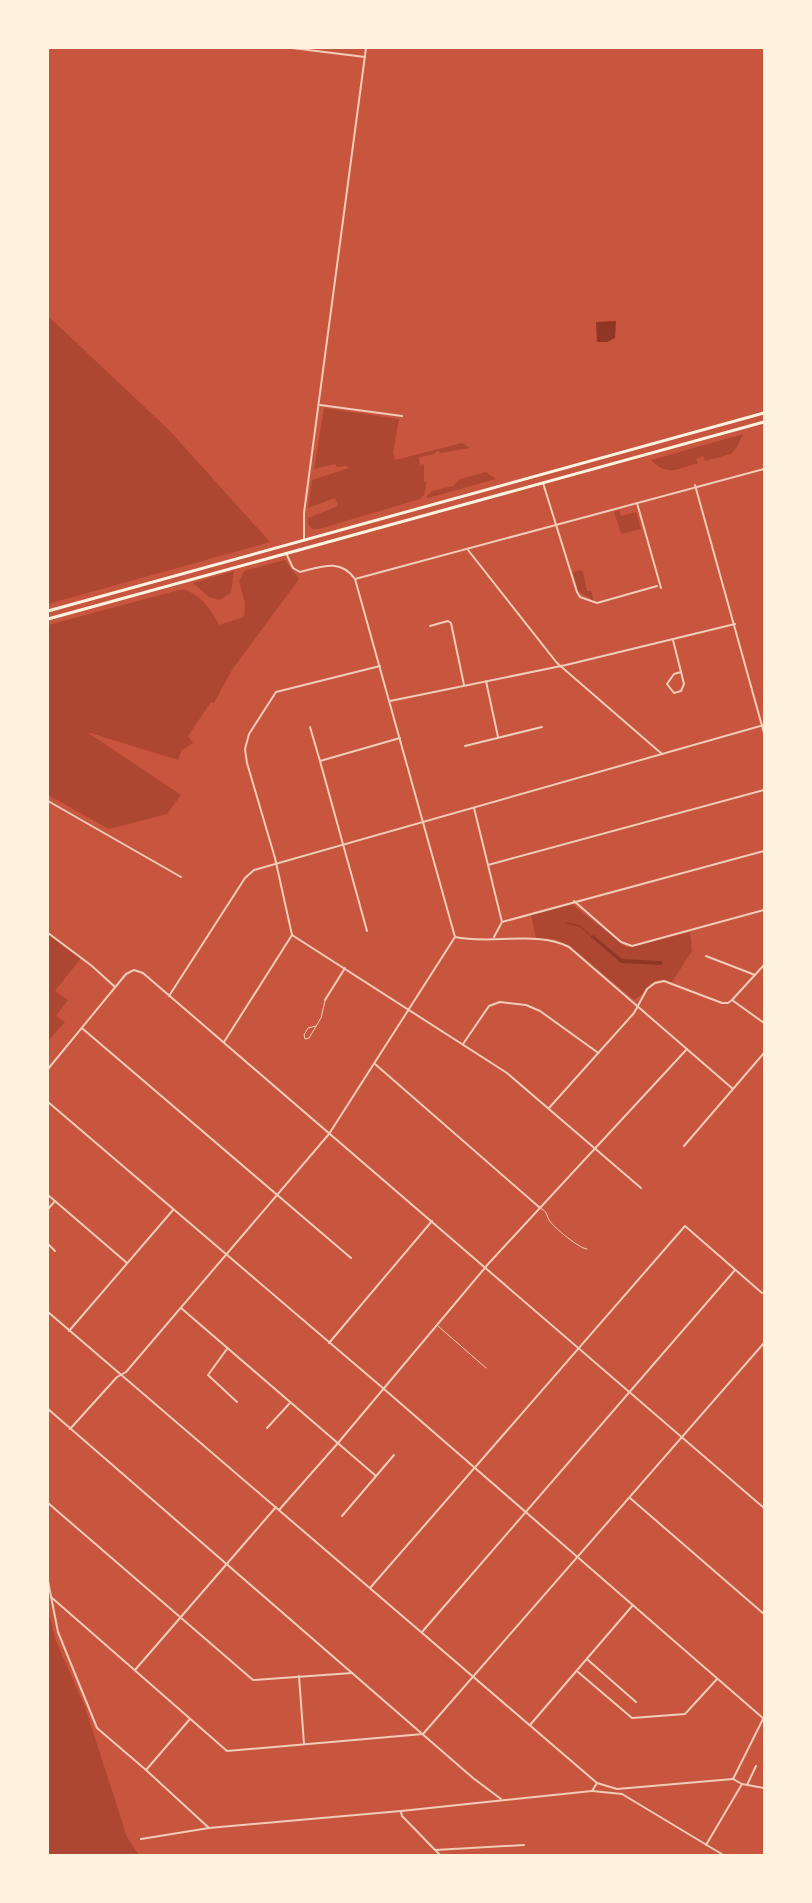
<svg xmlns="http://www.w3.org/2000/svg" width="812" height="1903" font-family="Commissioner,sans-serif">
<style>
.green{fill:#ae4732}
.water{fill:#8f3625}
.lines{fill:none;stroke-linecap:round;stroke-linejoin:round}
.stream{stroke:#8f3625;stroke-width:1}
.service{stroke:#f1ccb7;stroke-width:1}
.minor{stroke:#f1ccb7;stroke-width:2}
.trunk{stroke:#fff3e0;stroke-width:3}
</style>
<rect width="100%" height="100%" fill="#c8553d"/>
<g class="green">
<path d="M48,316L169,430L270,542L48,604Z"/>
<path d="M324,408L399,419L393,453L395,460L462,443L470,448L440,453L439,451L435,452V454L419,457L420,465L424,464V482H427L424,495L420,499L319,529H312L308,524V518L338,506L335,498L308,508L312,480L349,468L347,466L337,467L335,464L314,469Z"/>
<path d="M743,434L737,447L731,454L705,461L703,456L696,459L698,463C678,469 667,477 651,460Z"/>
<path d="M486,472L496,479L428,498L426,497L432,491L453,486L460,479Z"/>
<path d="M619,510L621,516L636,512L641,529L621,534L614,512Z"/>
<path d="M285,560L299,579L232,670L214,703L211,702L188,736L193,743L182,750L178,760L87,732L181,795L167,814L109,829L48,795V625L183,589C201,595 211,609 219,625L244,617L245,603L239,581L244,571Z"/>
<path d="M580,570L583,572L587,591H591L594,601L578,591L573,572Z"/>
<path d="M234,571L231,593L219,600L209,597L193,583Z"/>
<path d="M572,904L626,947H632L690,932L692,951L672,982C646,974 650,992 634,1000L570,946L554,939H536L531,915Z"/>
<path d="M48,933L81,958L55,991L68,1000L56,1016L65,1022L48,1041Z"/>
<path d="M48,1610L56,1641L85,1707L127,1837L139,1855H48Z"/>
</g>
<g class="water">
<path d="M616,321L615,338L607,342H597L596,322Z"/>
<path d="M593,935L622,959L661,961L663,963L661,965L621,963L591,937Z"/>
</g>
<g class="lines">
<path class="stream" d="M567,923L580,926L592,937"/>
<g class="service">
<path d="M316,1026L308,1028L304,1035L305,1039L309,1038L321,1018L325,1001"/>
<path d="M540,1208C547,1211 546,1214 549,1220C554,1228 580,1249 587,1249"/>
<path d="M438,1326L486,1368"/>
</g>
<g class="minor">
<path d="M292,48L365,57"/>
<path d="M320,405L402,416"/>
<path d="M543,483L577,592L580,597L597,603L657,586"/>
<path d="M695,485L764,733"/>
<path d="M637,503L661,588"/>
<path d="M304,540V513L366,48"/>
<path d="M468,550L557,663L662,754"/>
<path d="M286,553L293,568L300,572C321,567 340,558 355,579L455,937"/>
<path d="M355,579L764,469"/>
<path d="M430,626L448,621L451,623L464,685"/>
<path d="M673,640L684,684L681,691L674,693L667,684L674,674L681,672"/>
<path d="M380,666L276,692L249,734L245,749L247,763L275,858L292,935L507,1073L641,1188"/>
<path d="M486,681L498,737"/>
<path d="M390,701L566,665L735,624"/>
<path d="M310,727L320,761"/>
<path d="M465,746L542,727"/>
<path d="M48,801L181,877"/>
<path d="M474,808L502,922"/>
<path d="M488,865L764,790"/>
<path d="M574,901L621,942L632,946L764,910"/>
<path d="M502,922L764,851"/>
<path d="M367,931L320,761L400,738"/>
<path d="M48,933L92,966L115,987"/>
<path d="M455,937C490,945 537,930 569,947L733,1089"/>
<path d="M494,937L502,922"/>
<path d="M706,956L755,975"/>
<path d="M169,996L245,878L254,870L764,725"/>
<path d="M325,1000L345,968"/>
<path d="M732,1000L764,965"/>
<path d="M83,1029L351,1258"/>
<path d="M224,1042L292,935"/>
<path d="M463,1044L489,1006L500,1002L526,1005L540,1011L597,1052"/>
<path d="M375,1064L539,1207"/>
<path d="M48,1069L126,974L134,970L143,973L764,1508"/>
<path d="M48,1102L384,1389L764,1719"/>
<path d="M549,1108L634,1013L647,989L655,983L664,981L722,1003H728L732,1000L764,1023"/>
<path d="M684,1146L764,1053"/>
<path d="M48,1195L127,1263"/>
<path d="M48,1209L55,1201"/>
<path d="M48,1244L55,1251"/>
<path d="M181,1308L376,1476"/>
<path d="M48,1312L597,1783L617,1789L733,1779"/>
<path d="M69,1331L173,1210"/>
<path d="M329,1343L432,1221"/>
<path d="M227,1349L208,1375L237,1402"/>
<path d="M48,1409L473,1778L501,1799"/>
<path d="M267,1428L289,1404"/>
<path d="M70,1429L117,1377L126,1372L329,1134L455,937"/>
<path d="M630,1498L764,1614"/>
<path d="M48,1503L253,1680L352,1673"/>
<path d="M279,1510L338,1443L489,1263L687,1049"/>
<path d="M342,1516L394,1455"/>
<path d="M48,1581L58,1632L97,1728L146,1770L209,1828"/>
<path d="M370,1588L685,1226L762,1293"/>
<path d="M51,1597L227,1751L423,1734L764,1343"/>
<path d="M422,1632L735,1270"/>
<path d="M588,1660L636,1702"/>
<path d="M135,1670L276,1507"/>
<path d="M578,1672L632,1718L685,1714L717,1679"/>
<path d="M299,1676L304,1744"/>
<path d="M530,1725L633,1605"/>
<path d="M146,1770L190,1719"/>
<path d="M733,1779L764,1717"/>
<path d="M733,1779L742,1784L764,1788"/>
<path d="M747,1785L756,1766"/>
<path d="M592,1791L622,1794L725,1856"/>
<path d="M401,1812L402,1816L441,1856"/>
<path d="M141,1839L209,1828L401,1811L592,1791L597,1783"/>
<path d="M706,1845L742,1784"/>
<path d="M435,1850L524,1845"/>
<path d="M764,1856V1854"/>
</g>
<g class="trunk">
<path d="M48,611L764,413"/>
<path d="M48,619L764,422"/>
</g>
</g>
<rect width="812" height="1903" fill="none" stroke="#fff3e0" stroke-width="98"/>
</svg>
